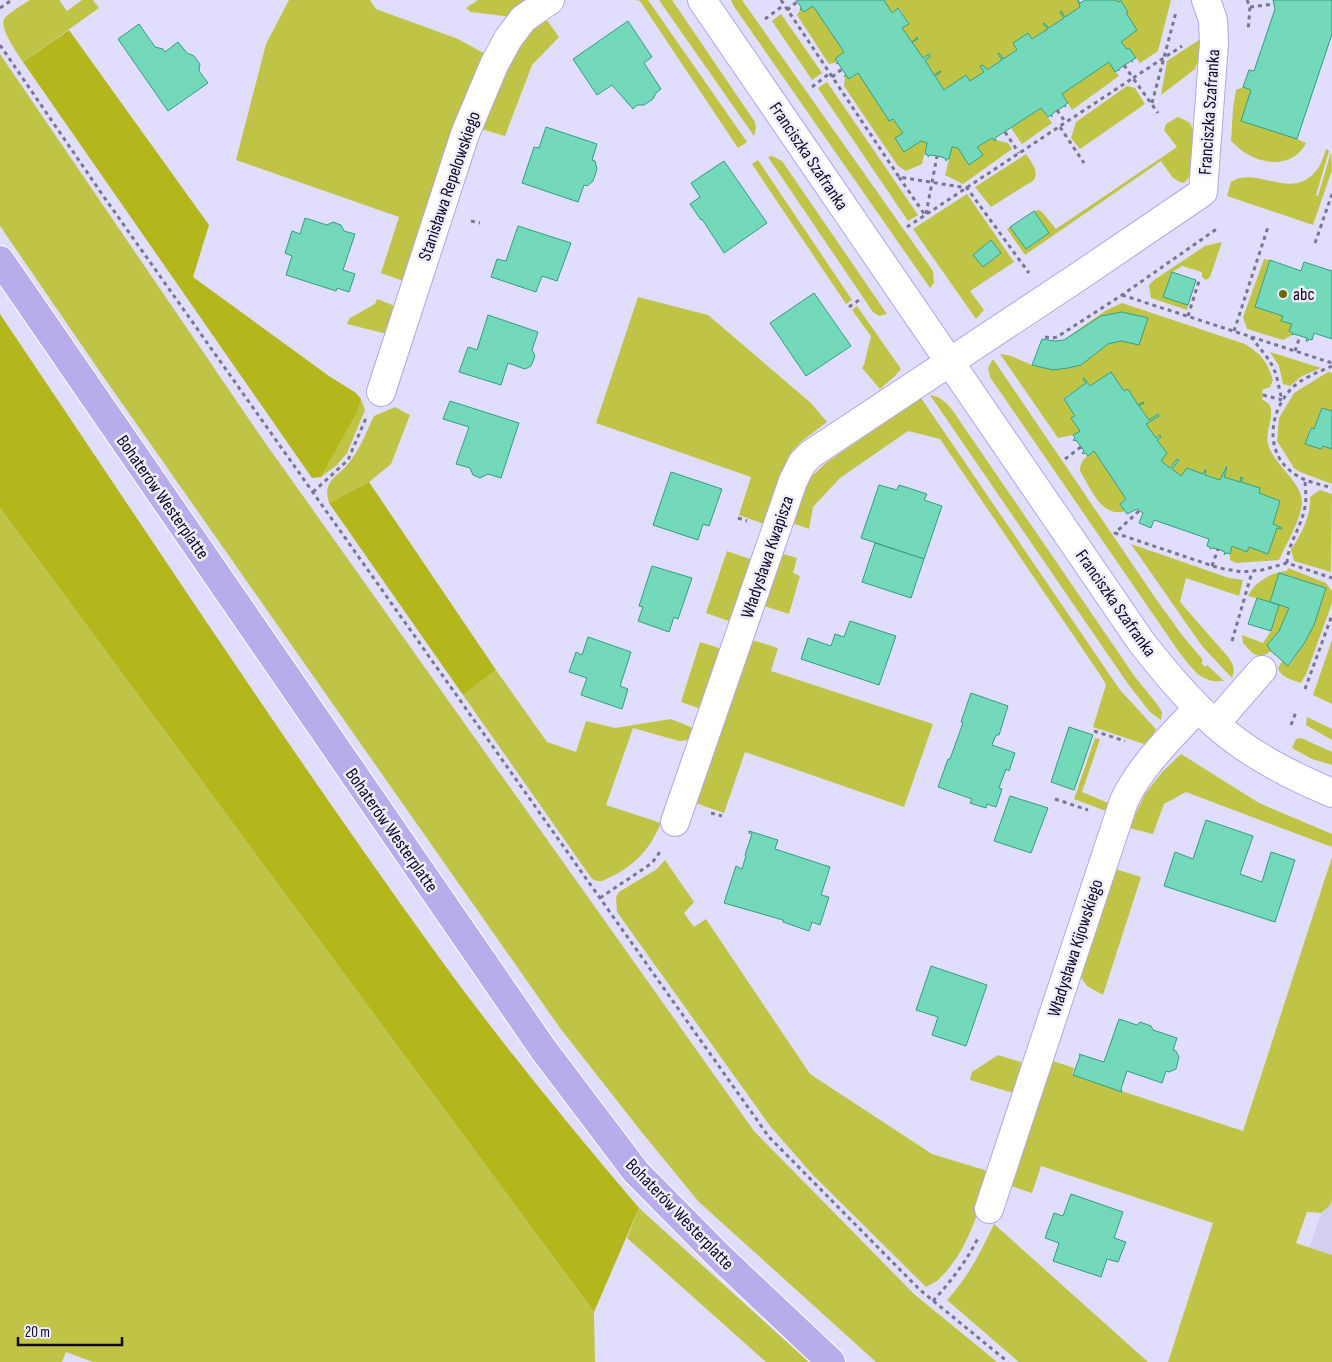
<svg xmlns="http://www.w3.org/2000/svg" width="1332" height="1362" font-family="'Sofia Sans Condensed',sans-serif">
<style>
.built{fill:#d3cff1}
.green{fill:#bfc446;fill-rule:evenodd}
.forest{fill:#b4b71c}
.building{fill:#73d9ba;stroke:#329e81}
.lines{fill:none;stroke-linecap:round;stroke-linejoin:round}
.minor-casing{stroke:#b1a5f0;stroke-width:30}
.major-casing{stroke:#fff;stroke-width:30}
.path{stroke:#7a7592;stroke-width:3;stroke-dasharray:4 4;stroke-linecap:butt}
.minor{stroke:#fff;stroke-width:28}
.major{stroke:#b9aceb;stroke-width:28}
.poi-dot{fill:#676a09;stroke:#efedfd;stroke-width:2}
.labels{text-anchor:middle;stroke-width:5;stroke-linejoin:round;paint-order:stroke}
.street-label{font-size:18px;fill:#0e0822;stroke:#efedfd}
.poi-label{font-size:18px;fill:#0e0822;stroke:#efedfd;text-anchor:start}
</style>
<rect width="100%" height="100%" fill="#e1ddfd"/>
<path class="built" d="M1332,1183V1255L1309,1248Z"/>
<g class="green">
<path d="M30,0H59L67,11L82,0H93L99,8L23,62C17,53 0,29 4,19C8,13 24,4 30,0Z"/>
<path d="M289,0H370L376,9L458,39L489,56L406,282L381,273L399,217L236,160L266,44Z"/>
<path d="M478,0H531L513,17L471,12L466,8Z"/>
<path d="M636,0H648L747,142L738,148L640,1Z"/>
<path d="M659,0H672L755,122L756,128L754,136Z"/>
<path d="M731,0H742L933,271L934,283L930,288L733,5Z"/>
<path d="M884,0H1078L1080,7L1065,17L1061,11L1064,18L1049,28L1044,23L1048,29L1032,39L1028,33L1013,43L1017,50L1003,59L999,53L998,55L1002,60L987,70L983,65L980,66L984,72L970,81L966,75L944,90L935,76L940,71L934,75L925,60L930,57L923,58L912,42L918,38L912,42L902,28L908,23L899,8L892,13Z"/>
<path d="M1116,0H1171L1158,51L1140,63L1129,48L1127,49L1121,42L1137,30L1126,13L1128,11L1121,1L1118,2Z"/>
<path d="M813,6L844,52L836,59L838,62L829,64L797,15L801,9Z"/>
<path d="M781,14L822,73L812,80L772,21Z"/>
<path d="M544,16L559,37L532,65L505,136L481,129L512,53L527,30Z"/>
<path d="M1199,40V58L1195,69L1161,95L1167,61Z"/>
<path d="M0,54L259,434L754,1131L914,1294L997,1362H876L698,1201L640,1130L560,1028L105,379L0,226Z"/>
<path d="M1109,62L1119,76L1072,110L1062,94Z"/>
<path d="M858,73L903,133L895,138L904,152L921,141L927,143L922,164L906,171L898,166L844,86L845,77L847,76L850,79Z"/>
<path d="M827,82L918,215L908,221L818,88Z"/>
<path d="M1127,86L1135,88L1145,104L1080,149L1071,138L1076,122Z"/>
<path d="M1243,87L1251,90L1297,139L1306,143C1295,166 1267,166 1247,154C1241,151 1236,145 1231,141L1233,108L1236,90Z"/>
<path d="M1041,108L1052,123L1022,144L1011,128Z"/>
<path d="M1178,117L1189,122L1193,129L1194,133L1192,172L1186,181L1182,183L1173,178L1161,161L1025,255L1007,229L1010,227L1027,249L1049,233L1034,211L1039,210L1042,212L1056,229L1177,147L1164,130L1166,124Z"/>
<path d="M992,138L995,141L996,140L1008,143L1012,149L963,184L945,175L952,147L958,148L969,165L982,155L977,147Z"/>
<path d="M1326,149L1329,151L1316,195L1318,196L1331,152L1332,170L1313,225L1227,196L1231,182C1258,164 1293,205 1319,167C1322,162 1324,155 1326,149Z"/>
<path d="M1026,154C1031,162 1039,170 1034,180L991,207L975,187Z"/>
<path d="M772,156L782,161L887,314L879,316L873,312L768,157Z"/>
<path d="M758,160L852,300L846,304L752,164Z"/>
<path d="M967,194L1014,262L970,291L984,310L976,319L913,229ZM991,240L1001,253L983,267L973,255Z"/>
<path d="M1222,242L1210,277L1206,280L1202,277V272L1182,266L1171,273L1163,297L1188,305L1187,310L1151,298L1149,285L1154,280L1205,246Z"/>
<path d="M1264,259L1270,260L1255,307L1283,316L1282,321L1292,324L1289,331L1293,333L1292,335L1283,340L1247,329L1243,317Z"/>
<path d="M638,297L708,315L811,403L827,422L802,441L792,451L764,524L739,515L751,477L596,423Z"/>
<path d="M377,299L395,306L391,335L347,324L350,318L375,304Z"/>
<path d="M1122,303L1245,344C1262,355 1267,361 1273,380L1270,387L1262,390L1263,395L1262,400C1281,405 1264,430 1268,444C1273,464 1303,483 1302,503C1301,520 1286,544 1279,560L1236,563L1230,560V554L1232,546L1247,552L1249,547L1268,553L1277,528L1281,529L1282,528L1273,524L1280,501L1259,493L1241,482L1243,478H1241L1240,482L1224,477L1227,467H1225L1220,480L1205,475V470L1203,474L1181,476L1172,469L1179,460L1177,459L1170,468L1161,461L1167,453L1157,440L1161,437L1160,435L1156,438L1146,424L1158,416L1149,420L1139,406L1143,403V402L1138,405L1128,389L1124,391L1111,372L1090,386L1084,379L1086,383L1064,398L1075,416L1071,418L1080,431L1073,435L1058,438L1000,354L1011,356L1032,365L1053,370L1081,365L1108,344L1121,341L1139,345L1148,318L1122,312L1101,316L1062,341L1105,311Z"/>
<path d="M857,306L901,369L894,377L880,389L862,368L864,365L871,336L852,310Z"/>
<path d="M1270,352L1321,368L1302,376L1290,386L1283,384L1279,366Z"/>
<path d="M993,359L1156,599L1182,635L1203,660L1201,663L1205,667L1207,665L1224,681C1201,684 1192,668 1179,652L990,377L988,368Z"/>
<path d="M1328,372L1332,373V411L1322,408L1314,429L1310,428L1305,444L1321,449L1323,446L1332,449V484L1300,472L1294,468L1277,441L1279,418L1294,393Z"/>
<path d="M930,395C941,397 946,402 953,411L1105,633L1135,677L1157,704L1162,712L1161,720L1150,712L1128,684Z"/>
<path d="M921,398L1120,690L1156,729L1151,738L1144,744L1093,727L1106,685L1103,679L940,439L908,431L840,478L813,507L809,529L789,522L801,493L811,477L827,462Z"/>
<path d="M361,399L365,410L347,453L337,465L321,477L358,411Z"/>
<path d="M395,407L410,415L391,464L369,482L329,503C328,498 326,493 328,487C331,477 342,472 348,464C360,449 366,433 374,416Z"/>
<path d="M1094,451L1126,499L1120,504L1125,511C1102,519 1090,487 1080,471C1080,461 1086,456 1094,451Z"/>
<path d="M1320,490L1332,494L1331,572L1294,561L1291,550C1301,534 1311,517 1310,497Z"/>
<path d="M0,508L594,1312L595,1362H93L66,1352L62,1362H0Z"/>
<path d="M1131,544L1229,578L1243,580L1239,596L1186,578L1180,602L1229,658C1234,666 1235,669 1232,678L1202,646Z"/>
<path d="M727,551L753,560L732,622L706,613Z"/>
<path d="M777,552L797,558L793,573L800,576L789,614L761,605Z"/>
<path d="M1288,568L1326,583L1332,591V603L1307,672L1301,683C1293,680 1282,678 1278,669L1282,661L1289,666L1305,642L1314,625L1326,588L1280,573L1270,602L1248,596C1254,582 1272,572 1287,571Z"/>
<path d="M1279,605L1289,608L1279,631L1267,645L1271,651C1257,661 1253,654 1243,643L1242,635L1263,643L1271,631Z"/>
<path d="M749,639L778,648L771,671L933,724L904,807L745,752L724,813L693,802Z"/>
<path d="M1332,640V704L1313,695Z"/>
<path d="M700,642L725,650L701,709L681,702Z"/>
<path d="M496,670L547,742L576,752L586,721L615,728L671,719L698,730L689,740L679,741L633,728L606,805L661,823C648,853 632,868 602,881H597L592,879L463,695Z"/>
<path d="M1307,717L1332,729V740L1306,725Z"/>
<path d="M1095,738L1100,739L1082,792L1108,803L1106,811L1074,799Z"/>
<path d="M1301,738L1332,752V765L1312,759L1292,748L1296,739Z"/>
<path d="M1181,754L1259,803L1332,834V847L1186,792L1164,804L1153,834L1129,828L1145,794L1163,771Z"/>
<path d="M1332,857V1199L1330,1205L1321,1213L1307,1212L1296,1243L1332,1255V1362H1168L1213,1223L1041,1166L1032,1193L1008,1185L1050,1060L1074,1068L1072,1074L1073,1075L1243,1131Z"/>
<path d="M665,860L694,902L684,913L694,927L706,919L810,1074L932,1154L991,1172C979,1208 969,1249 942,1276C938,1281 931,1284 926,1287L812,1174L770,1126L617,912L616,897L619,892L657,869Z"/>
<path d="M1112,868L1141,877L1103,995L1087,986L1080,976Z"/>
<path d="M998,1055L1024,1063L1013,1093L970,1080L972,1072Z"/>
<path d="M639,1208L809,1362H766L627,1238Z"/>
<path d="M994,1224L1148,1362H1019L947,1300C968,1277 981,1252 994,1224Z"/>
</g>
<g class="forest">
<path d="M69,30L209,225L193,277L329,376L356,393L361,399L358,411L321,477L312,478L23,62Z"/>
<path d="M0,314C143,526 283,741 433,949C497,1038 568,1124 639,1208L594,1312L0,508Z"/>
<path d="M369,482L496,670L463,695L329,503Z"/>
</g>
<g class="building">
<path d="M796,0H884L892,13L898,8L909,24L902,28L912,42L917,37L918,39L912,42L923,58L929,54L930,57L925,60L934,75L940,71L941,72L935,76L944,90L966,75L970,81L984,72L980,66L983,65L987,70L1002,60L998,54L999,53L1003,59L1017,50L1013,43L1028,33L1032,39L1048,29L1043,24L1044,23L1049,28L1064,18L1060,12L1061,11L1065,17L1080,7L1078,0L1080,3L1085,0H1116L1118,2L1121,1L1128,12L1126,13L1137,30L1121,42L1127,49L1129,48L1136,58L1132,60L1133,62L1131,61L1119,69V71L1118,70L1115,72L1109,62L1062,94L1068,103L1065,105L1066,107L1064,106L1052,114V117L1051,115L1048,117L1041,108L995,138L996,140L995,141L992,138L977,147L983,155L969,165L958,148L952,147L949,159H946V161L945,158L937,156L930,155L928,157V155L925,154L927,143L921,141L904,152L895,138L903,133L893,119L889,121L888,119L858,73L849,79L847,76H844L846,75L838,63L836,64L838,62L835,59L844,52L813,6L804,12L801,9L800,10L801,7Z"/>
<path d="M1273,0H1332V34L1297,139L1241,121L1251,90L1243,87L1249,70L1254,71L1255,68L1275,9Z"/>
<path d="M628,21L652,57L644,63L661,89L656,93L653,99L644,105H637L633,109L612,85L597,95L573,59Z"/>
<path d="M139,24L155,47L163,49L165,52L178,42L187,53L194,56L200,64L199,71L208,83L168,111L118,39Z"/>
<path d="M546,127L597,144L592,160L595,161L597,169L593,181L587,186L584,185L578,202L522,183L534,147L539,148Z"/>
<path d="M724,161L767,223L724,253L702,219L701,220L690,204L700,197L691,183Z"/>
<path d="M1034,211L1049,233L1026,249L1010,227Z"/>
<path d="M305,218L327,225L333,222L341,225L344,231L355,234L343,270L355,274L349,292L337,288L336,291L286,275L292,256L285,253L292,231L300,234Z"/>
<path d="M518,226L571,243L557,281L542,276L536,292L491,277L497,259L506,261Z"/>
<path d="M991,240L1001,253L983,267L973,255Z"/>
<path d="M1270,260L1301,271L1304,262L1332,271V339L1314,333L1312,340L1309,339L1308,341H1306L1307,338L1294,334L1292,335L1293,333L1289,331L1292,324L1281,321L1283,316L1255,307Z"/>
<path d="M1172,272L1196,280L1188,305L1163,297Z"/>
<path d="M814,293L851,346L806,376L770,323Z"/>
<path d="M1122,312L1148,318L1139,345L1121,341L1108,344L1081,365L1068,368L1053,370L1032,365L1042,339L1055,341L1064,340L1101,316Z"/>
<path d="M488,315L538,332L532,350L535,356L531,366L525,369L508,363L501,385L459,372L468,347L477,350Z"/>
<path d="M1111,372L1124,391L1128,389L1138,405L1143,402L1144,403L1139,406L1149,420L1158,414L1159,416L1146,424L1156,438L1160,435L1161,437L1157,440L1167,453L1161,461L1170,468L1177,459L1179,460L1172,469L1181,476L1187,468L1203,474L1205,470H1206L1205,475L1220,480L1226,467H1227L1224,477L1240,482L1241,477L1243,478L1241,482L1260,488L1259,493L1280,501L1273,524L1282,528L1281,529L1277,528L1268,554L1249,547L1247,552L1232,546L1230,554L1226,553L1224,555L1225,552L1218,549L1212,548L1210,549V547L1207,546L1209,539L1154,520L1151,528L1139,523L1143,513L1137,509L1127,514L1120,504L1126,499L1094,451L1088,456L1085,453L1083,454L1082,453L1084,451L1076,440L1074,441L1073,440L1075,438L1073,435L1080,431L1071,418L1075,416L1064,399L1086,383L1083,379L1084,378L1090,386Z"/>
<path d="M450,401L519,423L501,478L488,474L480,478L473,475L470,468L456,464L469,427L443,419Z"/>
<path d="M1322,408L1332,411V449L1323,446L1321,449L1305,444L1311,428L1314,429Z"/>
<path d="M671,472L722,489L709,526L703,524L698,540L653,525Z"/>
<path d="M879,485L897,490L899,485L927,494L924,500L942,506L924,559L861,538Z"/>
<path d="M875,543L924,559L911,598L862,582Z"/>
<path d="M652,566L692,578L678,619L674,617L669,632L638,621L643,607L639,606Z"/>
<path d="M1279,573L1326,588L1314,625L1305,642L1288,666L1271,651L1267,645L1279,631L1289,608L1270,602Z"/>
<path d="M1257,598L1279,605L1271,631L1248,624Z"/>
<path d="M850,621L896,636L879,685L801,659L808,638L831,646L835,634L844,637Z"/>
<path d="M588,637L631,652L620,686L628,689L622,709L581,695L587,678L569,672L576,652L582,655Z"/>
<path d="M971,693L1008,706L999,735H996L992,745L1015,753L1009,771L1006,769L999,788L1002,789L996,807L987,804L986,808L970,803L972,799L938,787L948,759H950L963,723L961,722Z"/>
<path d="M1069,727L1093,735L1074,790L1051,782Z"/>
<path d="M1010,796L1048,808L1031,853L994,841Z"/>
<path d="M1206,820L1253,836L1240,874L1262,882L1271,852L1295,860L1275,922L1164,886L1175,852L1193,859Z"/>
<path d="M749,831L778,840L775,849L830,867L821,895L829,897L820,925L812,922L809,931L783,922V920L724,903L736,866L742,869L746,856L745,855L752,834L749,833Z"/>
<path d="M931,966L987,985L966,1046L932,1035L938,1017L916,1010Z"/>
<path d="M1119,1019L1137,1025L1140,1022L1151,1026L1153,1030L1177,1038L1173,1050L1176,1051L1179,1057L1176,1069L1169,1072L1166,1071L1162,1083L1127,1071L1121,1089L1122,1092L1073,1075L1080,1056L1079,1054L1104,1062Z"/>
<path d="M1071,1194L1123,1212L1114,1238L1126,1242L1118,1262L1107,1259L1101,1277L1053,1261L1059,1243L1045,1238L1054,1213L1063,1216Z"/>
</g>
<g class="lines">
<defs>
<g id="minor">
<path d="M702,0L1142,643C1164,671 1187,699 1214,723C1248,754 1290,775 1332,793"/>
<path d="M381,392L465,134L494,65L508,39L523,19L550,0"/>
<path d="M1215,724L1262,670"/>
<path d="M675,822L793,481L802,463L811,454L1075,279L1203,192L1214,43L1213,20L1206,0"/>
<path d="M989,1209L1124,801C1141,765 1171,737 1198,708"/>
</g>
<path id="major" d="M0,260L543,1049L636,1172L722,1259L831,1362"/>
</defs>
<use href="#minor" class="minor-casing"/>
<use href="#major" class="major-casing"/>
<g class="path">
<path d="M781,0L899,177L967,188L1029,273"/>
<path d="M1247,0L1250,7L1248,31"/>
<path d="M1250,7L1274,4"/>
<path d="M0,8L12,0"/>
<path d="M787,10L797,2"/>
<path d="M765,19L784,5"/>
<path d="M0,45L104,197L769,1137L920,1290L1008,1362"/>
<path d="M1124,65L1133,78L1182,46"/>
<path d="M832,77L842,69"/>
<path d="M812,87L830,73"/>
<path d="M1152,103L1176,12"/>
<path d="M1057,110L1066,123"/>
<path d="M1060,127L1084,163"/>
<path d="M1005,132L1019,153"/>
<path d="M899,177L925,215"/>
<path d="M926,214L937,156"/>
<path d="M471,221L480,223"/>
<path d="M907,227L1133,78L1158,113"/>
<path d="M1315,243L1332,194"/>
<path d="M1122,295L1332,363"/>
<path d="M849,307L859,300"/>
<path d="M1188,316L1199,281"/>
<path d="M1234,331L1268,227"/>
<path d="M1045,337L1053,338L1057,337L1122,295L1218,228"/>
<path d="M1251,337L1270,361L1276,374L1282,400"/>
<path d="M1295,351L1300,336"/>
<path d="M1332,366C1319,372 1302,378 1292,388C1268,413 1264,455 1296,475C1306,482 1320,484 1332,488"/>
<path d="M1263,395L1282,400"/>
<path d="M1065,459L1081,447"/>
<path d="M313,492L348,460L366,418"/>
<path d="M1139,511L1115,533L1219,568L1242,572L1262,570L1287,563L1332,578"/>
<path d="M738,518L747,521"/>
<path d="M1287,563C1288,543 1301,528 1305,507C1307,498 1305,488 1305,479"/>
<path d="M1212,566L1218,549"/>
<path d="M1232,641L1252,572"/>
<path d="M1305,689L1332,615"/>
<path d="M1291,725L1296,712"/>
<path d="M1094,731L1125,741"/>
<path d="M1055,799L1088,810"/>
<path d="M711,813L722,816"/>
<path d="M600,898L652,863L662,849"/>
<path d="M933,1301C951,1281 966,1262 978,1238"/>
</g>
<use href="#minor" class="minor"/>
<use href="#major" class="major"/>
</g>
<circle class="poi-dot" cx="1283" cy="294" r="5"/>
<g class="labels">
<g class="street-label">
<text transform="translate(1209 112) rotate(-86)" y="6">Franciszka Szafranka</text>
<text transform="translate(809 156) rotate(56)" y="6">Franciszka Szafranka</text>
<text transform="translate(449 186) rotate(-71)" y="6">Stanisława Repelowskiego</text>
<text transform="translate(163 497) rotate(55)" y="6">Bohaterów Westerplatte</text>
<text transform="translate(767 557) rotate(-71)" y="6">Władysława Kwapisza</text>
<text transform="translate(1116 603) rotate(55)" y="6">Franciszka Szafranka</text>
<text transform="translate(392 830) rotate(55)" y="6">Bohaterów Westerplatte</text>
<text transform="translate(1075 948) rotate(-72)" y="6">Władysława Kijowskiego</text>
<text transform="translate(680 1214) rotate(46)" y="6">Bohaterów Westerplatte</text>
</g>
<g class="poi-label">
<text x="1293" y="300">abc</text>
</g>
</g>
<path d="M18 1337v8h104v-8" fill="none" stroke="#0e0822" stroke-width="2.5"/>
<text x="25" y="1337" font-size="15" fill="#0e0822" stroke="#efedfd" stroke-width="4" paint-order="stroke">20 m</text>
</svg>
